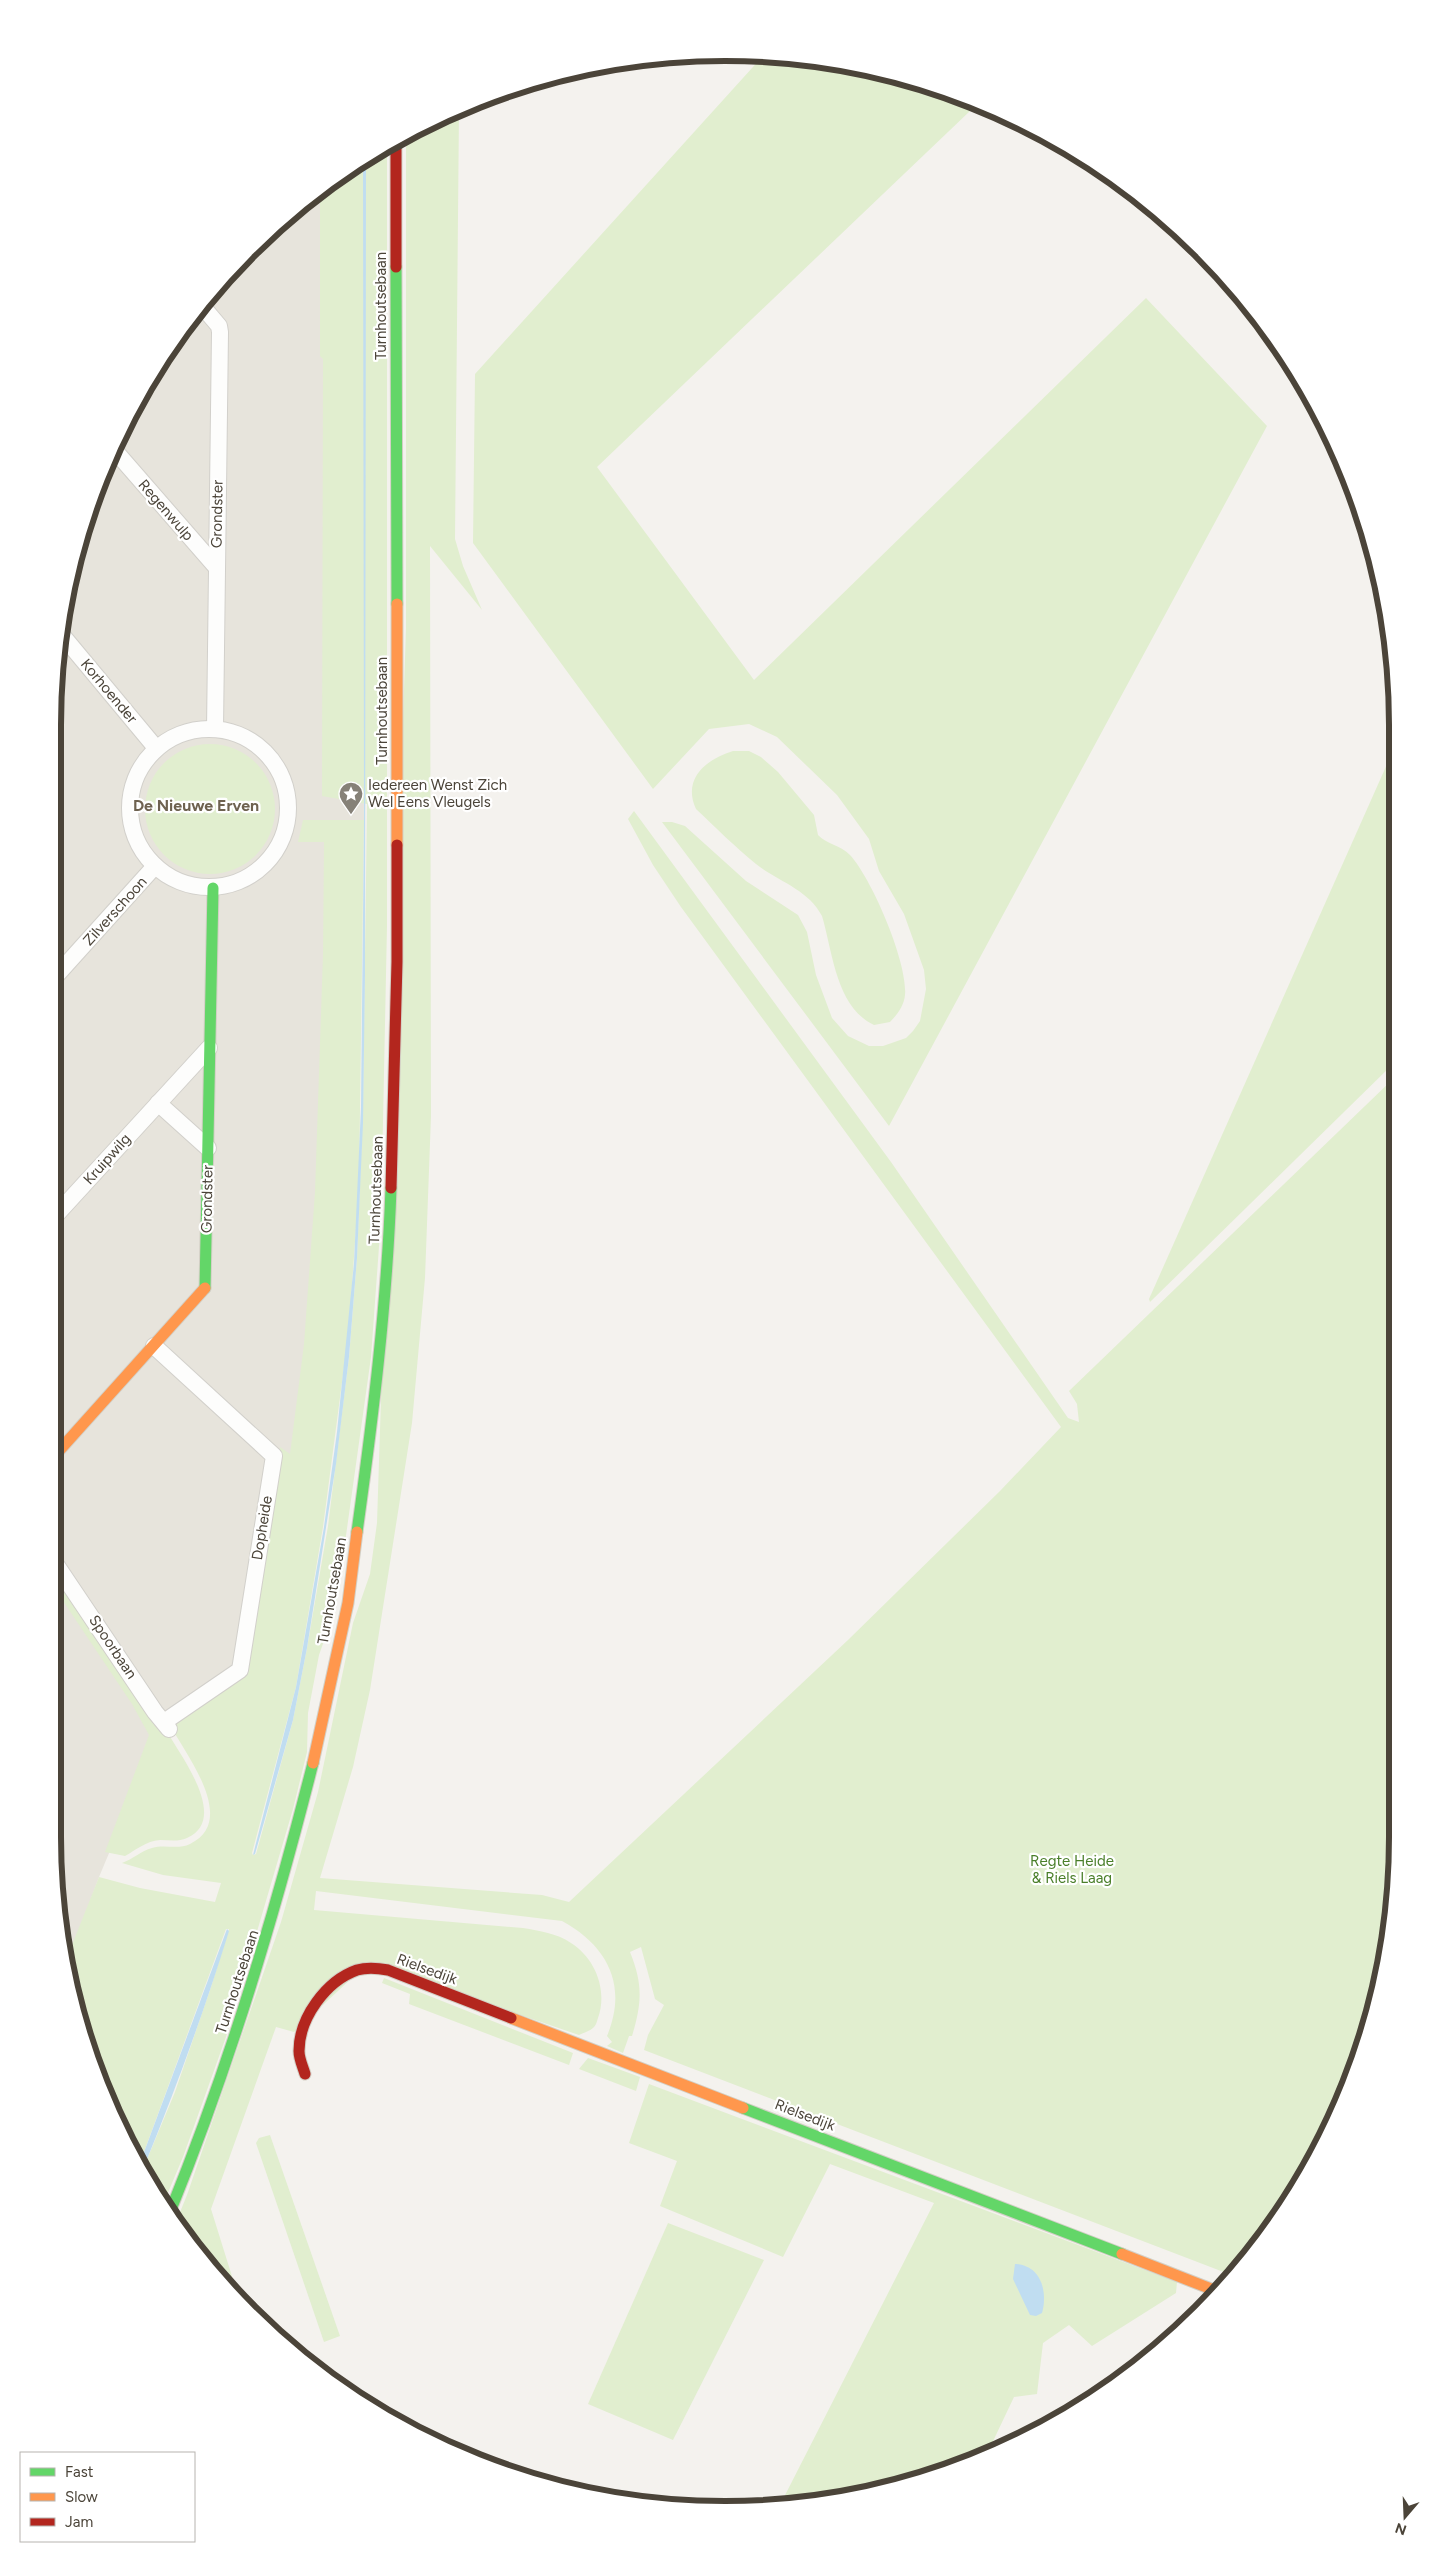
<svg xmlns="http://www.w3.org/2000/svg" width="1450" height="2562" font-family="Figtree,sans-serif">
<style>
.residential{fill:#e7e4dc}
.green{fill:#e1eecf}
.water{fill:#c0ddf1}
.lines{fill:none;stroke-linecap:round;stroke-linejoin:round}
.street-casing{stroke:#d2d0cb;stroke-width:18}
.fast-casing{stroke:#d3cfc5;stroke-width:13}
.slow-casing{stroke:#d3cfc5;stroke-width:13}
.jam-casing{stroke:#d3cfc5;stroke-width:13}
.street{stroke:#fdfdfc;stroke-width:16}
.fast{stroke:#63d668;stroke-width:11}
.slow{stroke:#ff974d;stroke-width:11}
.jam{stroke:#b3261e;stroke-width:11}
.labels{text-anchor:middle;stroke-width:4.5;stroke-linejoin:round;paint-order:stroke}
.street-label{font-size:15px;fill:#4b4439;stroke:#fff}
.poi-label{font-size:15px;fill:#4b4439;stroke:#fff;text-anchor:start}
.park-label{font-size:15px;fill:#4a7f2a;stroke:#fff}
.neighbourhood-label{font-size:16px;font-weight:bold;fill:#6e6250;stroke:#fff}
.rim{fill:none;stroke:#4b4439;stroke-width:6}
</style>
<rect width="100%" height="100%" fill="#f4f2ee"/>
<path class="residential" d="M357,165L364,820L294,1456L253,1680L154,1746L99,1877L67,1963L58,1925L54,681L75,551L143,389L220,281L316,191Z"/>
<g class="green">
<path d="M762,57L813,58L941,88L954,94L970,111L597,467L754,680L1146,298L1267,426L889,1126L662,822H672L685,826L746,881L798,915L807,932L816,975L832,1018L848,1036L869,1046H883L906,1038L913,1031L920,1021L926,989L924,970L904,914L879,871L869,839L837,795L777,737L749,724L709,729L653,789L473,543L475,374Z"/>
<path d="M459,110L455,539L463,566L482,610L430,546L431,1116L425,1278L412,1423L370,1690L353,1767L320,1878L542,1895L569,1902L848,1640L1000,1491L1061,1427L681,907L653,865L628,819L634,811L891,1162L1068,1418L1079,1422L1077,1404L1069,1391L1393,1079L1396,1881L1362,2053L1307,2173L1234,2276L644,2050L648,2035L664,2005L655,1999L641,1947L630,1952C643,1984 642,2003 632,2036H629L623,2053L607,2046L612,2042L607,2036C628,1986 608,1946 562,1921L316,1891L314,1910L523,1928C540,1931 556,1933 571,1943C595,1958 608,1990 598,2018C597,2021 596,2026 593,2028C590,2031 583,2033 579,2035L368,1963L294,2032L276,2027L211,2209L240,2302L191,2246L176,2222L187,2195L281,1922L318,1792L353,1623L370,1574L377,1523L406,628V135L428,122Z"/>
<path d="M387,147V926L381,1219L371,1357L336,1607L319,1655L308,1713L307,1752L293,1809L226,2037L183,2157L164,2202L143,2169L175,2092L211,1987L229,1929H226L140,2163L122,2135L88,2053L66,1960L99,1877L140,1888L215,1902L221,1883L163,1875L122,1863C133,1859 141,1851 152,1848C165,1844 178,1850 190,1844C238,1821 187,1756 171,1727L185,1715L245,1674L280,1447L290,1454L304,1344L315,1192L323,954L324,842H298L303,820H364L359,1184L349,1329L323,1527L296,1687L252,1853L253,1855L256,1854L293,1720L307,1648L328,1526L349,1357L357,1258L363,1106L367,804L322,796L323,359L320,356V188Z"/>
<circle cx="210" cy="809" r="65"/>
<path d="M733,751H749L761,757L778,772L814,815L818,835C826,844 841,845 850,855C872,879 908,963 905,995C904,1006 897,1015 890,1022L874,1025C836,1007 833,953 822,916C808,889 779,882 756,864C735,847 715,827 696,809C682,779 706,759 733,751Z"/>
<path d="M1392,753L1393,1064L1150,1302L1149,1299Z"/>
<path d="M57,1576L156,1727L160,1730H166C180,1755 230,1819 187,1838C178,1842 169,1840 160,1840C146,1841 136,1850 125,1856L105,1852L149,1735L132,1704L57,1592Z"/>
<path d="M384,1978L573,2053L569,2065L409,2004L410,1994L382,1983Z"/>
<path d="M588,2058L640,2077L636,2091L579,2069Z"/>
<path d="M649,2084L1177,2282L1176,2293L1092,2346L1069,2325L1043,2343L1037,2394L1014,2397L986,2456L856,2497L779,2507L934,2203L830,2164L783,2257L660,2206L677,2161L629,2143Z"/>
<path d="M270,2135L340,2336L324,2342L256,2143L259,2138Z"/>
<path d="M668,2223L764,2260L673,2440L588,2404Z"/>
</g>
<g class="water">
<path d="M366,160L365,975L363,1123L357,1258L349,1357L336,1464L307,1648L293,1720L255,1854L253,1855L296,1687L324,1527L337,1432L354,1263L361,1107L364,820L363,162Z"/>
<path d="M227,1929L229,1931C204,2012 175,2091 143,2169L140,2163Z"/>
<path d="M1015,2264C1041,2265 1048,2292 1042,2313L1036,2316L1030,2315L1013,2279Z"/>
</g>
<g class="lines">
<defs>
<g id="street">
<path d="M202,306L219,326L220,332L215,729"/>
<path d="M116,452L217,568"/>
<path d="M62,635L156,748"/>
<circle cx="209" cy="808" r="79"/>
<path d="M55,977L155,866"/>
<path d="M158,1103L208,1148"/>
<path d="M56,1215L209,1048"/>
<path d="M154,1346L274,1456L240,1670L164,1722"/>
<path d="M57,1566L155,1712L169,1729"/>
</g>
<g id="fast">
<path d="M396,267L397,604"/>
<path d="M205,1288L213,888"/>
<path d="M357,1532C373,1417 387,1304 391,1188"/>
<path d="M743,2108L1122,2254"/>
<path d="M170,2212C230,2064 274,1917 313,1763"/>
</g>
<g id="slow">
<path d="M397,604V845"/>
<path d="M57,1453L205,1288"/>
<path d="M313,1763L348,1603L357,1532"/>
<path d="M511,2018L743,2108"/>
<path d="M1122,2254L1219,2292"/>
</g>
<g id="jam">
<path d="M396,142V267"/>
<path d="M391,1188L397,962V845"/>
<path d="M305,2074C303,2067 299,2059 299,2051C299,2018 326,1981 357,1970C367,1967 378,1968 388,1970L511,2018"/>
</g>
</defs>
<use href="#street" class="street-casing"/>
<use href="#fast" class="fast-casing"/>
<use href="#slow" class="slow-casing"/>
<use href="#jam" class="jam-casing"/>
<use href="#street" class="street"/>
<use href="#fast" class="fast"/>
<use href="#slow" class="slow"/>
<use href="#jam" class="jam"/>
</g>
<defs>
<symbol id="sight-pin" viewBox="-11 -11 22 30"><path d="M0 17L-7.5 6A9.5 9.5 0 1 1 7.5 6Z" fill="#868178" stroke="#fff"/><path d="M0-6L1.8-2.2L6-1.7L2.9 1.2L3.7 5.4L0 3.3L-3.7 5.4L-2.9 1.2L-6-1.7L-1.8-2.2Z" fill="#fff"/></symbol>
</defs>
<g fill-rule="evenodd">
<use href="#sight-pin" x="337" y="780" width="28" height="38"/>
</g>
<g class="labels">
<g class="street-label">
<text transform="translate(381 306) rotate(-90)" y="5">Turnhoutsebaan</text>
<text transform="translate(166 510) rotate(49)" y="5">Regenwulp</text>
<text transform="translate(217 514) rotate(-89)" y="5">Grondster</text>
<text transform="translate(109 691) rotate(50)" y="5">Korhoender</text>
<text transform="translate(382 711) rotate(-90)" y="5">Turnhoutsebaan</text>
<text transform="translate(115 911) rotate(-48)" y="5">Zilverschoon</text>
<text transform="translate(107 1159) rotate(-48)" y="5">Kruipwilg</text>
<text transform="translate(376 1190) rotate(-88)" y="5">Turnhoutsebaan</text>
<text transform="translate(207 1199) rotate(-89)" y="5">Grondster</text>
<text transform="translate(262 1528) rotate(-81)" y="5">Dopheide</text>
<text transform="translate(332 1591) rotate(-80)" y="5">Turnhoutsebaan</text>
<text transform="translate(113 1647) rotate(56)" y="5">Spoorbaan</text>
<text transform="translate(427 1969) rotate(20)" y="5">Rielsedijk</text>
<text transform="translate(237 1982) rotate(-72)" y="5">Turnhoutsebaan</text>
<text transform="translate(805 2115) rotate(21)" y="5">Rielsedijk</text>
</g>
<g class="poi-label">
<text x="368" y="790">Iedereen Wenst Zich<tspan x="368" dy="17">Wel Eens Vleugels</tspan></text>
</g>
<g class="park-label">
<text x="1072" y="1866">Regte Heide<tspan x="1072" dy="17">&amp; Riels Laag</tspan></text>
</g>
<g class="neighbourhood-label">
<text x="196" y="811">De Nieuwe Erven</text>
</g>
</g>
<path d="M0 0H1450V2562H0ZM725 61H725A664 664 0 0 1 1389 725V1837A664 664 0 0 1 725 2501H725A664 664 0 0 1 61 1837V725A664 664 0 0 1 725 61Z" fill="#fff" fill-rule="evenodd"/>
<path class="rim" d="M725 61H725A664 664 0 0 1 1389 725V1837A664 664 0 0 1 725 2501H725A664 664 0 0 1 61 1837V725A664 664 0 0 1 725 61Z"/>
<rect x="20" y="2452" width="175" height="90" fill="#ffffff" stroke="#b7b4b0"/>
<rect x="30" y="2468" width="25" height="8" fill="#63d668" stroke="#b7b4b0"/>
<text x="65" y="2477" font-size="15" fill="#4b4439">Fast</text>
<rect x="30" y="2493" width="25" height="8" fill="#ff974d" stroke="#b7b4b0"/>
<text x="65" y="2502" font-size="15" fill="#4b4439">Slow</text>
<rect x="30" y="2518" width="25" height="8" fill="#b3261e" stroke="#b7b4b0"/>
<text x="65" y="2527" font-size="15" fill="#4b4439">Jam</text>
<g transform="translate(1405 2517) rotate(199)" stroke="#ffffff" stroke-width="4" paint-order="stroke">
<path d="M0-4L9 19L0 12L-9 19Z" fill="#4b4439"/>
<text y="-8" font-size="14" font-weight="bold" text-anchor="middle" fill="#4b4439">N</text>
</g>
</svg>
